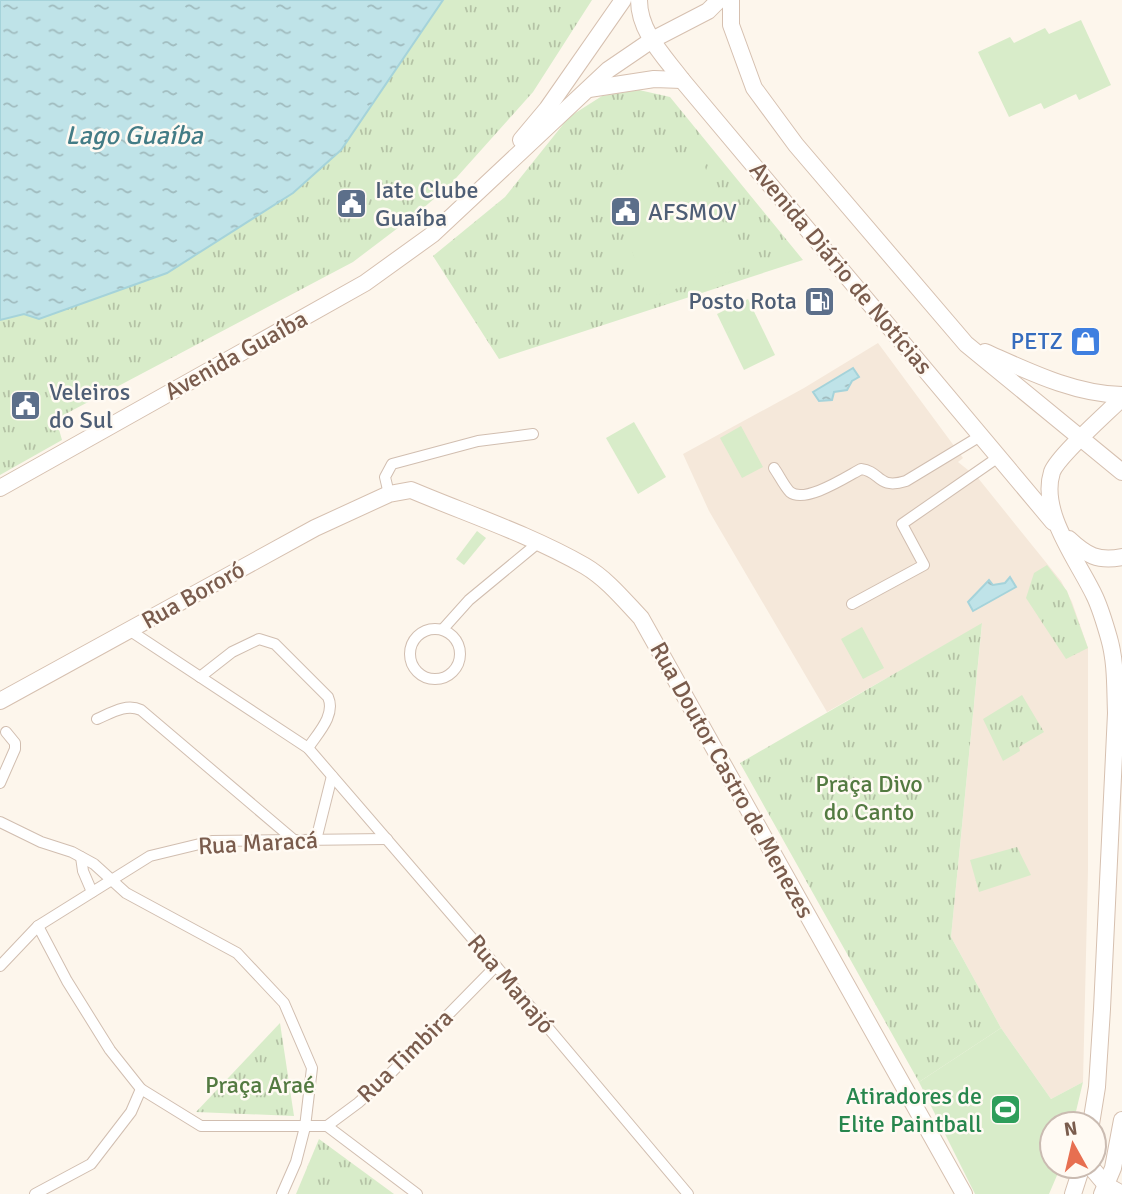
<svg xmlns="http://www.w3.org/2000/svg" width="1122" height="1194" font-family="Signika,sans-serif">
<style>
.residential{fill:#f5e8da}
.grass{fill:url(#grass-tufts)}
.garden{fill:#d8ecc9}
.water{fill:url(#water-ripples);stroke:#a5d3da;stroke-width:2}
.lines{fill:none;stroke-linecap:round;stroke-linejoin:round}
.street-casing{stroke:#d1beb0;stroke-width:12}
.secondary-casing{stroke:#d6c0b0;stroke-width:18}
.street{stroke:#fff;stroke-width:10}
.secondary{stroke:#fff;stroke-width:16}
.labels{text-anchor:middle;stroke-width:5;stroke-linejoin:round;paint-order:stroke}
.service-label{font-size:24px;fill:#4e5e75;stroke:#fffaf3;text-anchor:start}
.street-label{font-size:24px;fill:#7a5c4d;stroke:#fffaf3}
.shop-label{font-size:24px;fill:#366cbe;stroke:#fffaf3;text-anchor:end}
.park-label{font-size:24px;fill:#537a41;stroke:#fffaf3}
.leisure-label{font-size:24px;fill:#27864d;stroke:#fffaf3;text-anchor:end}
.water-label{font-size:26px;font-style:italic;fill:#437c86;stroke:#fffaf3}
</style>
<defs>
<pattern id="grass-tufts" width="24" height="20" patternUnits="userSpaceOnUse" patternTransform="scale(1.75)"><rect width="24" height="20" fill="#d8ecc9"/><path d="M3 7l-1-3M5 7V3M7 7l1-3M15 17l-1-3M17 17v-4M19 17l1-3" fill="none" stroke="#b4c2a5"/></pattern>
<pattern id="water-ripples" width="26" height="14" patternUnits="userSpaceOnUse" patternTransform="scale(1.75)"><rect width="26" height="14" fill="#bfe3e8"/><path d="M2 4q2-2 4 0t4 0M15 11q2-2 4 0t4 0" fill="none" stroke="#a0bbbe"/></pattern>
</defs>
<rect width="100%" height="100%" fill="#fdf6ec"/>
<path class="residential" d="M878,343L963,458L958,462L978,478L1061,581L1072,602L1088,648V870L1083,1082L1051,1099L1001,1028L951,937L982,624L827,712L709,511L683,454L804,388Z"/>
<g class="grass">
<path d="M443,0H592L533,92L448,187L415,215L353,262L56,419L62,440L0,475V320L24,314L341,150Z"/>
<path d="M639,90L670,97L803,260L499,359L433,256L505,197L569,117L602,96Z"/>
<path d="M1047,565L1067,591L1088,648L1066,659L1026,598L1034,573Z"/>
<path d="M982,623L951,937L1001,1028L919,1082L740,763Z"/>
<path d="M1022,695L1044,732L1019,747L1020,751L1003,761L983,719Z"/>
<path d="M1017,847L1031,875L979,892L970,860Z"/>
<path d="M280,1023L294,1116L196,1112Z"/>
<path d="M319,1139L394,1194H296Z"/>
</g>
<g class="garden">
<path d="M1081,20L1111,85L1079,100L1076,94L1044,109L1041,103L1009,117L978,52L1010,37L1014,43L1045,28L1049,34Z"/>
<path d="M699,148L738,269L647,298L608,177Z"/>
<path d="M748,299L775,355L744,370L717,314Z"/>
<path d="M634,422L666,477L638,494L606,438Z"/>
<path d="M741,426L763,467L742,478L720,438Z"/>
<path d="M477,531L486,538L464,565L456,559Z"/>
<path d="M862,627L884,668L863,679L841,639Z"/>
<path d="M1001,1028L1051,1099L1083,1082L1073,1124H1052V1166H1061L1049,1194H975L919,1082Z"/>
</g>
<g class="water">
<path d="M0,0H443L341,150L293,193L167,273L39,319L24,314L0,320Z"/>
<path d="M853,368L859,377L852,381L847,390L834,392L832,400L819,401L813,392Z"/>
<path d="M1010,577L1016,587L973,611L968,602L989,580L993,585L1005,583Z"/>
</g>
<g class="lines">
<defs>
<g id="street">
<path d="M774,468C779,475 784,486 790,492C805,504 846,477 861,469C881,471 877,490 906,481L982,435"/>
<path d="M389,494L385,477L392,464L478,441L533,434"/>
<path d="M852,604L924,565L902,524L1000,456"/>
<circle cx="435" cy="654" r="25"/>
<path d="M443,629L469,600L538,543"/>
<path d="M129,630L308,748L496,966L688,1194"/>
<path d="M200,677L232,652L259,639L275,644L328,697C336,715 318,733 308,748"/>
<path d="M97,719C111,713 126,703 141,710L294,840"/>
<path d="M0,783L15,749V743L6,732"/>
<path d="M0,822L41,842L72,852L94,864L126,893L237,953L284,1003L312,1068L305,1127L296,1162L282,1194"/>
<path d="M316,840L332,776"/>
<path d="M81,857L83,871L92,892"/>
<path d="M38,926L67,981L110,1050L141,1089L201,1126H327L358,1103L386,1078L496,966"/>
<path d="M0,966L38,926L150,856L212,841L387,839"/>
<path d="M327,1126L417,1194"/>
<path d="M35,1194L91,1164L131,1112L141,1089"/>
</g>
<g id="secondary">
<path d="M639,0C639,32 664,56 682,80L1053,522"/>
<path d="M731,0V25L754,88L796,145L966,344L1122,472"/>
<path d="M589,89L654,79L682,80"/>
<path d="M521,140L547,109L623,0"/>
<path d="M985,352C1028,371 1074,394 1122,395"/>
<path d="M0,488L365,283L433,234L608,70L652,40L708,11L719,0"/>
<path d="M1069,539C1086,555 1098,562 1122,557"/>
<path d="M0,701L315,528L389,494L411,490C468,514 531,535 585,566C607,579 624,600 641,618L964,1194"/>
<path d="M1091,1124L1097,1087L1102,1009L1116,713C1115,688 1116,662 1109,638C1105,624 1101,610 1095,597C1079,562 1039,513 1052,472C1058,456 1107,413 1122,398"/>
<path d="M1090,1166L1106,1185L1122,1194"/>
<path d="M1073,1194L1082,1166"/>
<path d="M1102,1194L1113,1168L1122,1120"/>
</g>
</defs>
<use href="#street" class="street-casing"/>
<use href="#secondary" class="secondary-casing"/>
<use href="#street" class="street"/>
<use href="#secondary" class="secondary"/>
</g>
<defs>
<symbol id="civic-square" viewBox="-11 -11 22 22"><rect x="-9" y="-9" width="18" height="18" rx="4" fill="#5c6f8a" stroke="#fffaf3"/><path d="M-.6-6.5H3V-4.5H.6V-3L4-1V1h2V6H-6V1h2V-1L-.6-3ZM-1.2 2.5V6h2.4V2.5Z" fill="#fff"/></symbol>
<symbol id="fuel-square" viewBox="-11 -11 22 22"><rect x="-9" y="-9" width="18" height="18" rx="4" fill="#5c6f8a" stroke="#fffaf3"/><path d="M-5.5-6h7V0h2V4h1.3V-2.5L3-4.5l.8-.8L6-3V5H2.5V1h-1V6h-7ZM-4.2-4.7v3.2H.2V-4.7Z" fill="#fff"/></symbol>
<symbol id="shop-square" viewBox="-11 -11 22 22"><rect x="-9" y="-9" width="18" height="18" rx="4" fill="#3f7fe0" stroke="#fffaf3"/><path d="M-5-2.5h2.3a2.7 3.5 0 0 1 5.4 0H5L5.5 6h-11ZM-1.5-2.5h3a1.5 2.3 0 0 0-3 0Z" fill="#fff"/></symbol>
<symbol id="stadium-square" viewBox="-11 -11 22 22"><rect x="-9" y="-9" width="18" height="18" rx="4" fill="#2e9e5b" stroke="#fffaf3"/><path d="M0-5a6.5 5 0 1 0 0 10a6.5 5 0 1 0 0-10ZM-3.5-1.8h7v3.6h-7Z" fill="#fff"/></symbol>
</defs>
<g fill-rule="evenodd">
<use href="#civic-square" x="334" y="186" width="35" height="35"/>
<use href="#civic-square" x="608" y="194" width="35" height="35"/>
<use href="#fuel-square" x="802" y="284" width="35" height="35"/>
<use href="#shop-square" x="1068" y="324" width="35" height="35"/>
<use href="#civic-square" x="8" y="388" width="35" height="35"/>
<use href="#stadium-square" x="988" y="1092" width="35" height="35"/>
</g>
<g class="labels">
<g class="service-label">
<text x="375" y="198">Iate Clube<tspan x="375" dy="28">Guaíba</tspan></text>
<text x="648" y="220">AFSMOV</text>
<text x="797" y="309" text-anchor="end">Posto Rota</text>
<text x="49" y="400">Veleiros<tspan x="49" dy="28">do Sul</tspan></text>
</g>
<g class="street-label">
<text transform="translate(841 268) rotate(50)" y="8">Avenida Diário de Notícias</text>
<text transform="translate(236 355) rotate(-29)" y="8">Avenida Guaíba</text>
<text transform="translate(193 595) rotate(-29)" y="8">Rua Bororó</text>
<text transform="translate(732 780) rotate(61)" y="8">Rua Doutor Castro de Menezes</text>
<text transform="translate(258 843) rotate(-3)" y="8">Rua Maracá</text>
<text transform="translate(511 984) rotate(50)" y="8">Rua Manajó</text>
<text transform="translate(405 1056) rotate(-44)" y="8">Rua Timbira</text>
</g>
<g class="shop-label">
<text x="1063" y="349">PETZ</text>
</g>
<g class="park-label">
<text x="869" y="792">Praça Divo<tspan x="869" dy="28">do Canto</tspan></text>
<text x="260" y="1093">Praça Araé</text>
</g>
<g class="leisure-label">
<text x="982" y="1104">Atiradores de<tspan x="982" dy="28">Elite Paintball</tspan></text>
</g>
<g class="water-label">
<text x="134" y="144">Lago Guaíba</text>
</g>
</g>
<g transform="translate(1073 1145) rotate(352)"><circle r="33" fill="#fffaf3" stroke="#cabbb1" stroke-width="2"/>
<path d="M0-5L12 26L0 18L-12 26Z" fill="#e76f51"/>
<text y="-10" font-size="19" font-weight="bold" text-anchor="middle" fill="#7a5c4d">N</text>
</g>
</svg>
